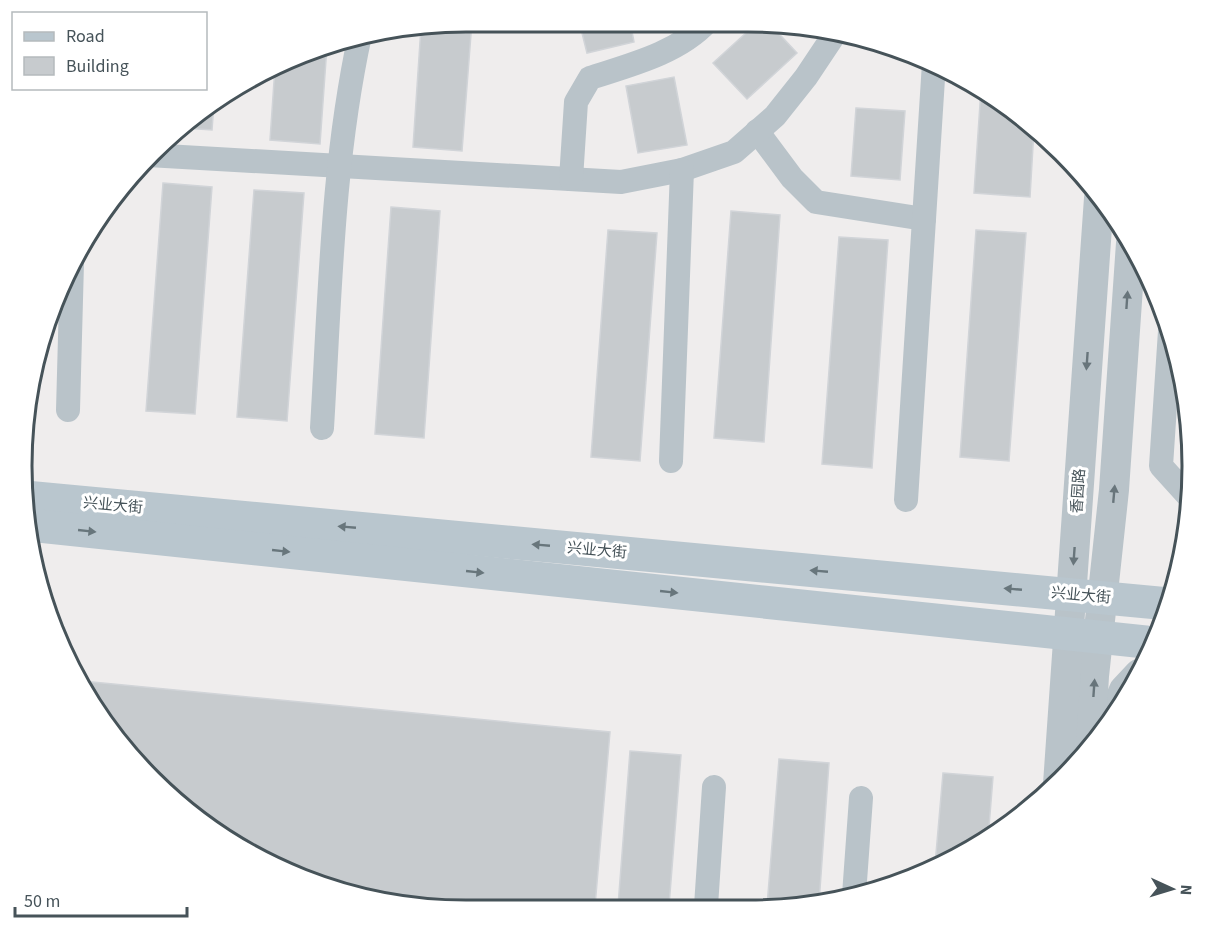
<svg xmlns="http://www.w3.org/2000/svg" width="1214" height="931" font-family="'Source Sans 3','Noto Sans SC',sans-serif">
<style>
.building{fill:#c7cbce;stroke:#d1d4d8;stroke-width:1.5}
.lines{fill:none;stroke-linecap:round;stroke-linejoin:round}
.minor{stroke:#b9c3c9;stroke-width:24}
.tertiary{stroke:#b9c3c9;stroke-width:30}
.secondary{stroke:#b9c6ce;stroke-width:33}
.oneway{fill:#68757b}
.oneway2{fill:#68767c}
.labels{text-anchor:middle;stroke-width:6;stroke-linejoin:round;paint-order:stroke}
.street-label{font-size:15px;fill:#465359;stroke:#fff}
.rim{fill:none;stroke:#465359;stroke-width:3}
</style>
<rect width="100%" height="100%" fill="#efeded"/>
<g class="building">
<path d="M472,21L462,151L413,147L421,27Z"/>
<path d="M579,21H630L634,42L587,53Z"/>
<path d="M758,22H768L797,53L747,99L713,63Z"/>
<path d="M327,46L320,144L270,140L275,67Z"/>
<path d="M674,77L687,145L638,153L626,86Z"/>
<path d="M981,89L1019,113L1034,129L1030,197L974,193Z"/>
<path d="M214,103L212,130L182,128Z"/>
<path d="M856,108L905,111L900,180L851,176Z"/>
<path d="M163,183L212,187L195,414L146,411Z"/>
<path d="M254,190L304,193L287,421L237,417Z"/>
<path d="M391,207L440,211L424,438L375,434Z"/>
<path d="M731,211L780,215L764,442L714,438Z"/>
<path d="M608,230L657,233L640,461L591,457Z"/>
<path d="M976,230L1026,233L1009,461L960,457Z"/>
<path d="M839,237L888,240L872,468L822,464Z"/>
<path d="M82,681L610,732L595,906H407L296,876L219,835L151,780L96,712Z"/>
<path d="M630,751L681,755L669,906H618Z"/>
<path d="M779,759L829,763L819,903L806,906H767Z"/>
<path d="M943,773L993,777L988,839L935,865Z"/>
</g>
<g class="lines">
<g class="minor">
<path d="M757,131L792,178L816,202L924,219"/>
<path d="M148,155L621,182L682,170L734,152L775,116L806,77L836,32"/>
<path d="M571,179L576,102L590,78C630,65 678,53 707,22"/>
<path d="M1170,331L1161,466L1190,498"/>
<path d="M68,410L72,263"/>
<path d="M322,428C330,296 332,164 360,35"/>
<path d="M671,461L682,170"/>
<path d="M906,500L934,63"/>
<path d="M854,895L861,798"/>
<path d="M706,906L714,787"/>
</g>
<g class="tertiary">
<path d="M1111,721L1124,690L1139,674"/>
<path d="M1090,747L1094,676L1114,490L1131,243"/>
<path d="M1058,784L1099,198"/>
</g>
<g class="secondary">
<path d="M25,497L1169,604"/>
<path d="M29,525L1155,643"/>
</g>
</g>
<defs><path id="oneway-solid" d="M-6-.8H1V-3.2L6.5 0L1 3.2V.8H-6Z" transform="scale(1.5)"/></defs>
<g class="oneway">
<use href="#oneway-solid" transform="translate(1127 300) rotate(-86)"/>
<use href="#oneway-solid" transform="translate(1087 361) rotate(94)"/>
<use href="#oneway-solid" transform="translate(1114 494) rotate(-85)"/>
<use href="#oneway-solid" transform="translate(1074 556) rotate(94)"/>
<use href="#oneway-solid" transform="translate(1094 688) rotate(-86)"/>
</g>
<g class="oneway2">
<use href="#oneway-solid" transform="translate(347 527) rotate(-175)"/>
<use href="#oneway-solid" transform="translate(87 531) rotate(6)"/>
<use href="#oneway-solid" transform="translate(541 545) rotate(-175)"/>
<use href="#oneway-solid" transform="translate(281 551) rotate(6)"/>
<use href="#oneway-solid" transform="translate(819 571) rotate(-175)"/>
<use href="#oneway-solid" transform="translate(475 572) rotate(6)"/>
<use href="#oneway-solid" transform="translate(1013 589) rotate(-175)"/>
<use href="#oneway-solid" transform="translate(669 592) rotate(6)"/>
</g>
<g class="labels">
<g class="street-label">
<text transform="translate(1078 491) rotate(-86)" y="5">香园路</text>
<text transform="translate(113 505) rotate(5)" y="5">兴业大街</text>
<text transform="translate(597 550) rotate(5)" y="5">兴业大街</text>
<text transform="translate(1081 595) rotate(5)" y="5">兴业大街</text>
</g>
</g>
<path d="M0 0H1214V931H0ZM466 32H748A434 434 0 0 1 1182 466V466A434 434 0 0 1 748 900H466A434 434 0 0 1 32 466V466A434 434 0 0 1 466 32Z" fill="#fff" fill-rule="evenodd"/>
<path class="rim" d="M466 32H748A434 434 0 0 1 1182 466V466A434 434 0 0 1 748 900H466A434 434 0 0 1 32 466V466A434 434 0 0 1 466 32Z"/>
<rect x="12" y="12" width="195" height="78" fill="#ffffff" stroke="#b5babd" stroke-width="1.5"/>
<rect x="24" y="32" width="30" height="9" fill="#b9c6ce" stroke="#b5babd" stroke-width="1.5"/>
<text x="66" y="42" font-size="18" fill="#465359">Road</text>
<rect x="24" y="57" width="30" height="18" fill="#c7cbce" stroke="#b5babd" stroke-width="1.5"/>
<text x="66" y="72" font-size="18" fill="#465359">Building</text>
<g transform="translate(1172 889) rotate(94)" stroke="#ffffff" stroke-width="4.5" paint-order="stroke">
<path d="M0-4.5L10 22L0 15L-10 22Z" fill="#465359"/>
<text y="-9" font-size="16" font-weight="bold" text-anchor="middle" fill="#465359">N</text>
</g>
<path d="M15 907v9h172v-9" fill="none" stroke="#465359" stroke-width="3"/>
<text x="24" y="907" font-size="18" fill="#465359" stroke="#ffffff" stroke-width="4.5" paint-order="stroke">50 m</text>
</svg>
